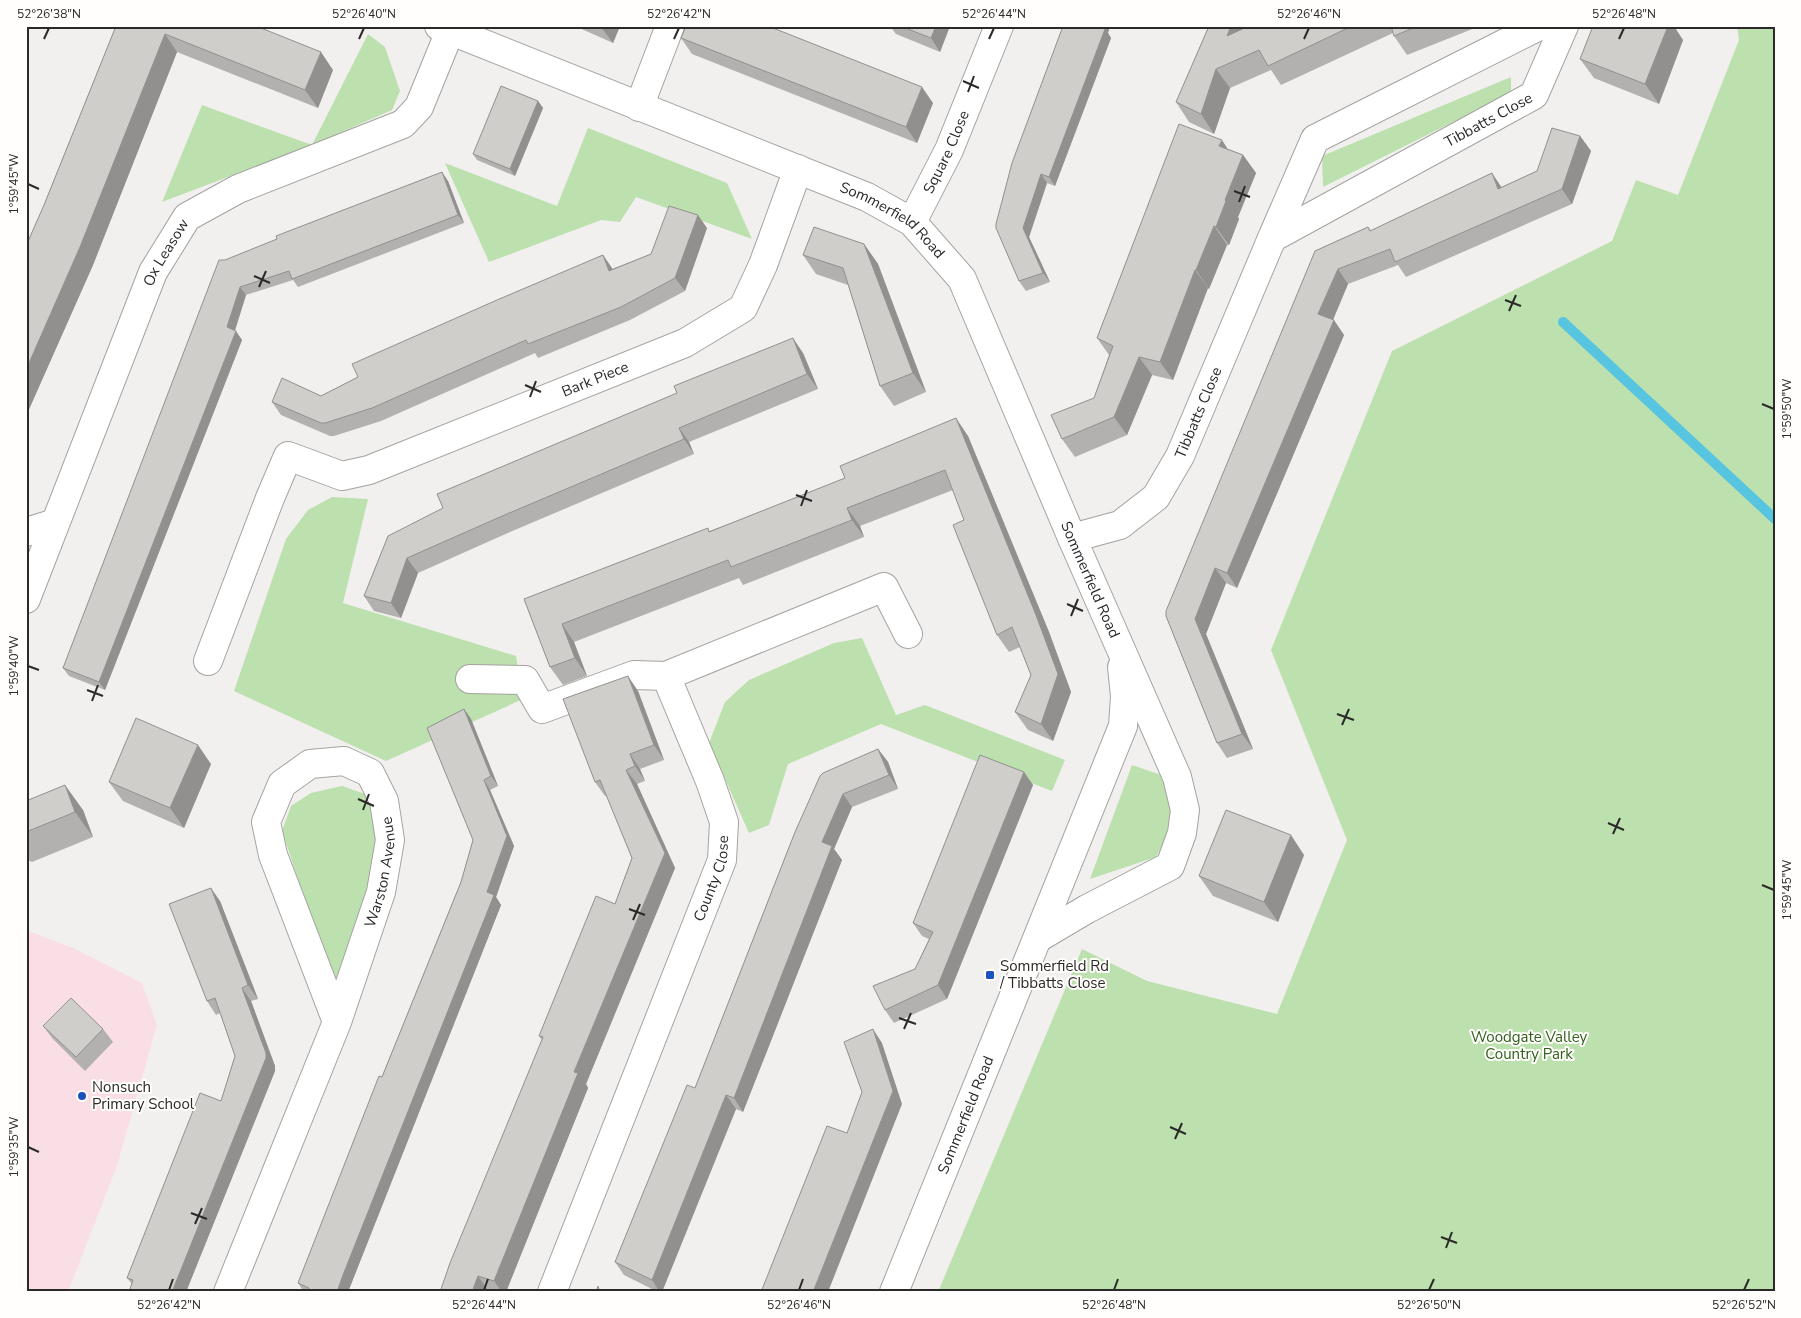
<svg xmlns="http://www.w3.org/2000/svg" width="1801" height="1318" font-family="'Nunito Sans',sans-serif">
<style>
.education{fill:#f9dfe5}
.green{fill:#bce0ae}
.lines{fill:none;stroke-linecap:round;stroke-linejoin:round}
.stream{stroke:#57c4e0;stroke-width:10}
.minor-casing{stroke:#a4a3a0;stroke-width:30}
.minor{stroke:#fff;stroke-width:28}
.wall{fill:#b2b1af}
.shaded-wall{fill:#91908e}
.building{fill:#cfcecb;stroke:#91908e}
.ticks{fill:none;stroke:#2b2a29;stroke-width:2}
.poi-dot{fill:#1d53bf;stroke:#fffefc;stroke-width:2}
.labels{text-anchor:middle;stroke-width:4;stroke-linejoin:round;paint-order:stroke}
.street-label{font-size:15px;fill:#2b2a29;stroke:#fffefc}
.poi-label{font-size:15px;fill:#2b2a29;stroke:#fffefc;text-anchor:start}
.park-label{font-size:15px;fill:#305e1b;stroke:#fffefc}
.neatline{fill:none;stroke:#2b2a29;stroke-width:2}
.ticks-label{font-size:12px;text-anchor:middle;fill:#2b2a29}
</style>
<rect width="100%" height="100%" fill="#f2f0ee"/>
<path class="education" d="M26,930L73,948L142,983L157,1025L117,1166L68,1292H26Z"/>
<g class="green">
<path d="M1737,26H1775V1292H938L1082,949L1147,981L1277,1014L1347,840L1271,650L1392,351L1612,241L1636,180L1678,195L1739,40Z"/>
<path d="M368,34L385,47L400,91L392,110L312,145L162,202L202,105L312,145Z"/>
<path d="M1511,77V93L1323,187L1322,156Z"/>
<path d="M588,128L727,183L752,239L636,197L620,222L601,220L489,262L445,163L557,206Z"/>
<path d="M332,497L368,499L343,603L516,656L523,699L386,761L234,691L286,539L308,510Z"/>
<path d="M862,638L896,715L925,705L1065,760L1052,791L881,724L788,764L769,825L749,833L709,743L725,702L749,680L834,643Z"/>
<path d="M1132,765L1170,778L1175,820L1156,857L1090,879Z"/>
<path d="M342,786L365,794L378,806L386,839L350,972L332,982L282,831L291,806L311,793Z"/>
</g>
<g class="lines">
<path class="stream" d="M1563,322L1775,519"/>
<defs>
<g id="minor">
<path id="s1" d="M439,26L867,197L912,222L962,279L1072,538L1177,777L1185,810L1182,833L1170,866L1087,909L1038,938"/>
<path d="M639,107L670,26"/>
<path id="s2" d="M912,222L949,150L999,26"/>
<path d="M1272,238L1315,139L1539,26"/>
<path d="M26,532L55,523"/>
<path id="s3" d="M1072,538L1120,525L1156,497L1180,456L1272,238L1534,95L1564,26"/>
<path id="s4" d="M26,599L153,272L187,217L238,189L403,124L419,107L450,31"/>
<path id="s5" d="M208,661L270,498L288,456L342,476L369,470L685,343L743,308L763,265L798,169"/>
<path d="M470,679L525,680L542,709L634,675L666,676"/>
<path id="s6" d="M228,1292L337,1022L381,892L390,840L384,801L370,773L344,761L310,764L282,784L266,822L273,855L337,1022"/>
<path id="s7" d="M552,1292L722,860L724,822L710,781L666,676L884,587L908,634"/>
<path id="s8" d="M894,1292L1123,726L1125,696L1122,667"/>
</g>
</defs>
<use href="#minor" class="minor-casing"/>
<use href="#minor" class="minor"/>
</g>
<g class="wall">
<path d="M116,26H256L333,70L318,108L177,52L93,265L26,416V246L44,205Z"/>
<path d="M575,26H620L613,43Z"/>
<path d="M890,26H950L940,52L896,34Z"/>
<path d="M1063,26H1110L1108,33L1111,38L1055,186L1047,183L1029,237L1050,282L1026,291L1019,281Z"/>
<path d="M1209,26H1480L1407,55L1394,36L1393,33L1281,85L1271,70L1230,88L1214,134L1189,122L1176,102Z"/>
<path d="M681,38L933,103L917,143L692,54Z"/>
<path d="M1683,40L1659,104L1594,78L1580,59Z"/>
<path d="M538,101L543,108L515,176L477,160L473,154Z"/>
<path d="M1580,136L1591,151L1572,204L1406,277L1398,265L1348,284L1333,320L1344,335L1237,588L1226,583L1206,634L1253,749L1227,758L1217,743L1166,616L1315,251L1368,227L1371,231L1502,187L1537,171Z"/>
<path d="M1228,149L1243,155L1256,173L1238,217L1239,219L1229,245H1227L1209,289L1208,288L1173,380L1152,375L1127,435L1075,457L1062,439L1094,398L1109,355L1097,338Z"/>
<path d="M448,181L464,223L298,287L293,280L246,295L235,331L242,340L105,690L69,676L63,668L225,260Z"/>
<path d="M707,228L685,291L630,320L538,358L535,353L381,421L334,436H330L281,415L272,402L321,396L603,255L612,269L651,254Z"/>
<path d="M864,244L878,264L926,392L894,406L880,386L848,285L816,274L803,255Z"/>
<path d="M803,353L818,389L689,442L694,454L510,532L418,573L401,618L374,611L364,596L388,536Z"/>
<path d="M968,436L1049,632L1071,692L1053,741L1028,730L1015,712L1031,675L1020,647L1009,652L997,635L964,520L953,490L860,526L864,537L743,585L739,578L574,642L587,676L563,685L550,667L524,599Z"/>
<path d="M638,691L664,760L640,769L645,781L637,784L675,868L586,1084L588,1088L506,1292H493L488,1290L440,1292L542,1040L539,1036L615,904L632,858L607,796H605L595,782Z"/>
<path d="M464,709L471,719L498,786L490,790L514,846L496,897L501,905L348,1292H304L298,1283L461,882L473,840Z"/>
<path d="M878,749L888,762L898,789L852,807L834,849L842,860L743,1112L736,1109L662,1292H658L624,1275L615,1262L695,1088L795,832Z"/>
<path d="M211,764L184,828L123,801L109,782Z"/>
<path d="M1024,772L1033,785L947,999L894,1023L885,1010L915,969L929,939L922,936L913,923Z"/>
<path d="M26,801L83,810L93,837L32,862L26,859Z"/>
<path d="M1304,855L1278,922L1213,896L1199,876Z"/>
<path d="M220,901L258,999L251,1001L275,1066V1071L186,1292H129L132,1284L127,1278L221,1101L235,1056L220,1013L216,1015L207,1001Z"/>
<path d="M43,1026L103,1029L113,1042L85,1071L53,1039Z"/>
</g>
<g class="shaded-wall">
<path d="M602,26H620L613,43L601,27Z"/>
<path d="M936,26H950L940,52L931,38Z"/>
<path d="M1101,26H1110L1108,33L1111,38L1055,186L1049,177Z"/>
<path d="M1231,26H1249L1227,36Z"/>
<path d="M1668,26H1674L1683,40L1659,104L1645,84Z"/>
<path d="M165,34L177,52L93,265L26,416V370Z"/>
<path d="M321,52L333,70L318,108L305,90Z"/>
<path d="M1216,69L1230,88L1214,134L1201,114Z"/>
<path d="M922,87L933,103L917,143L906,127Z"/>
<path d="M538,101L543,108L515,176L510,169Z"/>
<path d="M1580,136L1591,151L1572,204L1562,189Z"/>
<path d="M1222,140L1234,159L1219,146Z"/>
<path d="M1243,155L1256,173L1238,217L1239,219L1229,245L1216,227L1225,200Z"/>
<path d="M442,172L448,181L464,223L458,215Z"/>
<path d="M1492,173L1502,188L1498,189Z"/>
<path d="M1041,174L1047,183L1029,237L1050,282L1043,273L1023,228Z"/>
<path d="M698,215L707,228L685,291L675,278Z"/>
<path d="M1214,226L1227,245L1209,289L1196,270Z"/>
<path d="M864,244L878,264L926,392L913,373Z"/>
<path d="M603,255L612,268L618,284L609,271Z"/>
<path d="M1338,269L1348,284L1329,329L1318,314Z"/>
<path d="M1195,270L1208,288L1173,380L1160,362Z"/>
<path d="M240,287L246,295L233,336L227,327Z"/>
<path d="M1334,320L1344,335L1237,588L1227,573Z"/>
<path d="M236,331L242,340L105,690L99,682Z"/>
<path d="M793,338L803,353L818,389L807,374Z"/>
<path d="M1139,357L1152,375L1127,435L1114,417Z"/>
<path d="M956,418L968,436L1049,632L1071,692L1053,741L1041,724L1058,674Z"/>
<path d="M679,428L689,442L694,454L684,439Z"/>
<path d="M847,508L860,526L864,537L852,520Z"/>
<path d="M407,558L418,573L401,618L391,603Z"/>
<path d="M1215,568L1226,583L1206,634L1253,749L1242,734L1195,619Z"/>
<path d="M562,624L574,642L587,676L575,658Z"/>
<path d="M628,676L638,691L664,760L654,745Z"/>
<path d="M464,709L471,719L498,786L491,776Z"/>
<path d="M198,745L211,764L184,828L170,808Z"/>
<path d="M878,749L888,762L898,789L889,775Z"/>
<path d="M630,754L640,769L645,781L635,766Z"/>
<path d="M626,770L637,784L675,868L586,1084L588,1088L506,1292H502L494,1281L574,1072L665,853Z"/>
<path d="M1024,772L1033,785L947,999L938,985Z"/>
<path d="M484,780L490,790L514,846L496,897L501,905L348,1292H337L487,892Z"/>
<path d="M65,785L83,810L93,837L75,812Z"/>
<path d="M843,794L852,807L834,849L842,860L743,1112L734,1098L822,842Z"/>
<path d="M1291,835L1304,855L1278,922L1264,902Z"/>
<path d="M211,888L220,901L258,999L248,985Z"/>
<path d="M242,988L251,1001L275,1066V1071L186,1292H172L266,1058Z"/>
<path d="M873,1029L882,1043L902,1104L828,1292H813L893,1091Z"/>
<path d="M726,1095L736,1109L662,1292H660L652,1280Z"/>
<path d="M478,1276L488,1290V1292H472Z"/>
</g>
<g class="building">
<path d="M116,26H256L321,52L305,90L165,34L80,247L26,370V246L44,205Z"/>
<path d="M686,26H768L922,87L906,127L681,38Z"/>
<path d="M900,26H936L931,38Z"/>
<path d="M1063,26H1101L1100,27L1105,29L1049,177L1041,174L1023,228L1043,273L1019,281L996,228V224L1012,163Z"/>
<path d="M1209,26H1231L1227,36L1249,26H1352L1268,66L1259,50L1216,69L1201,114L1176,102Z"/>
<path d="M1391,26H1418L1394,36Z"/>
<path d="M1593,26H1668L1645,84L1580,59Z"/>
<path d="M501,86L538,101L510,169L473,154Z"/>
<path d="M1179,124L1222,140L1219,146L1243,155L1225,200L1226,201L1216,227L1214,226L1196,270H1195L1160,362L1139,357L1114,417L1062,439L1051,415L1094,398L1113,346L1097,338Z"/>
<path d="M1552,128L1580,136L1562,189L1395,262L1390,249L1338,269L1318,314L1334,320L1227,573L1215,568L1195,619L1242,734L1217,743L1166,616V611L1315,251L1368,227L1370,231L1492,173L1498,189L1537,171Z"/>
<path d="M442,172L458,215L292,279L289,271L240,287L227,327L236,331L99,682L63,668L219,260H225L277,239L276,236Z"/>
<path d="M669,206L698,215L675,278L621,307L528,344L526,340L372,408L325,423H321L272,402L282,378L321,396L358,377L352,364L497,300L603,255L609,271L651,254Z"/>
<path d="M814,227L864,244L913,373L880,386L843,268L803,255Z"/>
<path d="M793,338L807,374L679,428L684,439L500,517L407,558L391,603L364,596L388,536L443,508L437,494L677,393L674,386Z"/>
<path d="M956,418L1036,615L1058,674L1041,724L1015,712L1031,675L1012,627L997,635L953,525L964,520L945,470L847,508L852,520L731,567L728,560L562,624L575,658L550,667L524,599L708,528L709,532L845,478L840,466Z"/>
<path d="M628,676L654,745L630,754L635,766L626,770L665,853L574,1072L578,1073L494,1281L478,1276L472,1292H440L450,1263L543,1037L539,1036L596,896L615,904L632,858L600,780L595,782L563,699Z"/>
<path d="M464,709L491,776L484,780L507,836L487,892L494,895L343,1275L337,1292H308L309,1288L298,1283L379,1076L382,1077L461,882L473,840L427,728Z"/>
<path d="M136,718L198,745L170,808L109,782Z"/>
<path d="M878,749L889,775L843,794L822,842L832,846L734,1098L726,1095L652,1280L615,1262L687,1085L695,1088L795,832L820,776L823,773Z"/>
<path d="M980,755L1024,772L938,985L885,1010L873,986L915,969L933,932L913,923Z"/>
<path d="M65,785L75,812L26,832V801Z"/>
<path d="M1226,810L1291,835L1264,902L1199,876Z"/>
<path d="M211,888L248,985L242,988L266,1053V1058L172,1292H129L133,1280L127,1278L200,1093L221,1101L235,1056L215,998L207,1001L169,904Z"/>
<path d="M71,998L103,1029L76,1057L43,1026Z"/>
<path d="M873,1029L893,1091L813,1292H761L827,1126L847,1133L862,1092L844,1042Z"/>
<path d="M598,1286L600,1292H596Z"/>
</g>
<path class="ticks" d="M44,39L49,28M359,39L364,28M674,39L679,28M989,39L994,28M1304,39L1309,28M1619,39L1624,28M963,81L979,88M968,92L974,76M28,184L39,189M1234,191L1250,197M1239,202L1245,186M254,276L270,283M259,287L266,271M1505,300L1521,306M1509,311L1516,295M525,385L541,392M530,397L536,381M1762,404L1774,409M796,495L812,501M801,506L807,490M1067,604L1083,611M1071,616L1078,599M28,666L39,670M87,690L103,696M92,701L98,685M1337,714L1354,720M1342,725L1349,709M358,799L374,806M363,810L369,794M1608,823L1624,830M1613,834L1620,818M1762,885L1774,890M629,909L645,915M633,920L640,904M899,1018L916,1024M904,1029L911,1013M1170,1127L1186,1134M1175,1139L1182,1123M28,1147L39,1152M191,1213L207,1219M195,1224L202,1208M1441,1237L1457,1243M1446,1248L1452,1232M169,1290L173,1279M484,1290L488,1279M799,1290L803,1279M1114,1290L1118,1279M1429,1290L1434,1279M1744,1290L1749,1279"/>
<g class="poi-dot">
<rect x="985" y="970" width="10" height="10" rx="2.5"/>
<circle cx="82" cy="1096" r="5"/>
</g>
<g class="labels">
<g class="street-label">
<text dy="5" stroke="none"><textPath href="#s3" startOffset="626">Tibbatts Close</textPath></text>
<text dy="5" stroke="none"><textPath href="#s2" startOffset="78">Square Close</textPath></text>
<text dy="5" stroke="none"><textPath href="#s1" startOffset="495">Sommerfield Road</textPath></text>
<text dy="5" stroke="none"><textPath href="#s4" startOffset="374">Ox Leasow</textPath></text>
<text dy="5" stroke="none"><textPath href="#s5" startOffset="549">Bark Piece</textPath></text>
<text dy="5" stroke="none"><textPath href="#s3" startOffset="190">Tibbatts Close</textPath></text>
<text dy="5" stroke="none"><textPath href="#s1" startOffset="915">Sommerfield Road</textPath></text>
<text dy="5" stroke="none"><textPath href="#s6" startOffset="448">Warston Avenue</textPath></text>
<text dy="5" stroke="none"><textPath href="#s7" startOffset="444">County Close</textPath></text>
<text dy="5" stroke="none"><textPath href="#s8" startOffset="191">Sommerfield Road</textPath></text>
</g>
<g class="poi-label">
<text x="1000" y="971">Sommerfield Rd<tspan x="1000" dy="17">/ Tibbatts Close</tspan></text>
<text x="92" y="1092">Nonsuch<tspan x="92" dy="17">Primary School</tspan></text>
</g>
<g class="park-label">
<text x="1529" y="1042">Woodgate Valley<tspan x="1529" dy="17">Country Park</tspan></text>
</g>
</g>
<rect width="1801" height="1318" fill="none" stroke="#fffefc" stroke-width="55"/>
<rect x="28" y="28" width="1746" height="1262" class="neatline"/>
<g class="ticks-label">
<text x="49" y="18">52°26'38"N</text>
<text x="364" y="18">52°26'40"N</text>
<text x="679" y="18">52°26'42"N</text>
<text x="994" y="18">52°26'44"N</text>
<text x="1309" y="18">52°26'46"N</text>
<text x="1624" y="18">52°26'48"N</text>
<text transform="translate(14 184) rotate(-90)" y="4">1°59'45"W</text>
<text transform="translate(1787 409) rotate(-90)" y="4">1°59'50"W</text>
<text transform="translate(14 666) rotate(-90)" y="4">1°59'40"W</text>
<text transform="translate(1787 890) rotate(-90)" y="4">1°59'45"W</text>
<text transform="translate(14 1147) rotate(-90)" y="4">1°59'35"W</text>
<text x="169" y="1309">52°26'42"N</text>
<text x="484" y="1309">52°26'44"N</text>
<text x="799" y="1309">52°26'46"N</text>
<text x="1114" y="1309">52°26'48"N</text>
<text x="1429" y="1309">52°26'50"N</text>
<text x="1744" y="1309">52°26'52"N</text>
</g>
</svg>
